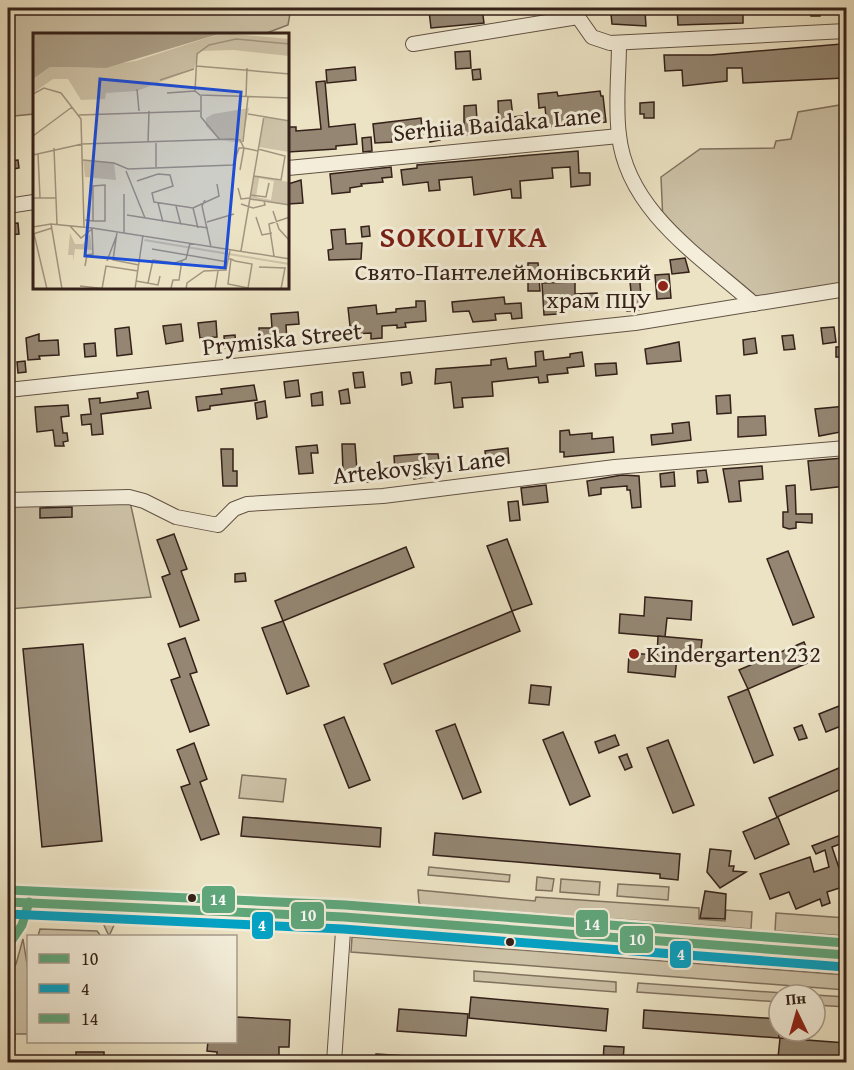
<svg xmlns="http://www.w3.org/2000/svg" width="854" height="1070" font-family="'Gentium Book Plus',serif">
<style>
.green{fill:#cdc2a7;stroke:#807260;stroke-width:1.5}
.building{fill:#948672;stroke:#342119;stroke-width:1.5}
.lines{fill:none;stroke-linecap:round;stroke-linejoin:round}
.minor-casing{stroke:#625244;stroke-width:16}
.major-casing{stroke:#342119;stroke-width:20}
.minor{stroke:#f3edd9;stroke-width:14}
.major{stroke:#ece3c4;stroke-width:16}
.bus-1-casing{stroke:#f3edd9;stroke-width:14}
.bus-2-casing{stroke:#f3edd9;stroke-width:14}
.bus-3-casing{stroke:#f3edd9;stroke-width:14}
.bus-1{stroke:#5fa67b;stroke-width:9}
.bus-2{stroke:#03a2c5;stroke-width:9}
.bus-3{stroke:#5fa67b;stroke-width:9}
.poi-dot{fill:#8f2418;stroke:#f3edd9;stroke-width:2}
.bus-dot{fill:#342119;stroke:#f3edd9;stroke-width:2}
.labels{text-anchor:middle;stroke-width:6;stroke-linejoin:round;paint-order:stroke}
.street-label{font-size:24px;fill:#342119;stroke:#f3edd9}
.poi-label{font-size:24px;fill:#342119;stroke:#f3edd9;text-anchor:end}
.district-label{font-size:30px;font-weight:bold;letter-spacing:1.5px;fill:#7a1f14;stroke:#f3edd9}
.inset-road{fill:none;stroke:#a29580;stroke-width:1.5}
.view{fill:#1d4ed8;fill-opacity:0.15;stroke:#1d4ed8;stroke-width:3}
.inset-edge{fill:none;stroke:#342119;stroke-width:3}
.line-badge{stroke:#f3edd9;stroke-width:2}
.badge-label{font-size:16px;text-anchor:middle;font-weight:bold;fill:#fff}
</style>
<rect width="100%" height="100%" fill="#ece3c4"/>
<filter id="stains"><feTurbulence type="fractalNoise" baseFrequency=".00333" numOctaves="4"/><feColorMatrix values="0 0 0 0 .2 0 0 0 0 .09 0 0 0 0 .02 0 0 0 .5 -.17"/></filter>
<radialGradient id="worn" r=".72"><stop offset=".6" stop-color="#630" stop-opacity="0"/><stop offset="1" stop-color="#630" stop-opacity=".3"/></radialGradient>
<g class="green">
<path d="M8,8H291L288,25L264,34H34V114L14,116V123H8Z"/>
<path d="M846,104V289L754,304L663,223L661,177L700,149L774,148L776,141L791,139L798,112Z"/>
<path d="M129,497L151,597L9,609L8,500Z"/>
<path d="M242,775L286,779L283,802L239,798Z"/>
<path d="M429,867L510,875L509,882L428,875Z"/>
<path d="M537,877L554,879L552,891L536,890Z"/>
<path d="M561,879L600,882L599,895L560,892Z"/>
<path d="M618,884L669,887L668,900L617,896Z"/>
<path d="M418,890L535,901L536,897L699,908V919L725,921L726,910L752,912L751,929L422,905L419,903Z"/>
<path d="M60,913L66,921L37,920L43,914Z"/>
<path d="M776,913L846,918V936L775,931Z"/>
<path d="M95,914L123,915L116,921L109,936L102,921Z"/>
<path d="M146,915L167,916L172,923L141,922Z"/>
<path d="M40,929L97,931L101,936H38Z"/>
<path d="M352,937L846,975V990L351,952Z"/>
<path d="M23,939L28,970V1034H15V1040L8,1039V971L16,964Z"/>
<path d="M474,971L616,982V992L474,981Z"/>
<path d="M638,983L813,995H779V1002L637,992Z"/>
<path d="M815,995L846,997V1007L815,1005Z"/>
</g>
<g class="building">
<path d="M459,8H482L484,23L431,28L429,11Z"/>
<path d="M677,8H743V23L678,25Z"/>
<rect x="811" y="8" width="9" height="8"/>
<path d="M629,11H645L646,26L612,24L611,14Z"/>
<path d="M841,44L844,78L743,83L742,68H727V81L683,86L682,70L665,71L664,55H711Z"/>
<path d="M470,51L471,68L456,69L455,52Z"/>
<path d="M355,67L356,80L327,83L326,70Z"/>
<path d="M480,69L481,79L473,80L472,70Z"/>
<path d="M325,81L329,127L355,124L357,144L336,146V149L288,152V127H296V131L321,129L316,82Z"/>
<path d="M600,91L601,96H603L606,122L547,127L545,107L539,108L538,94L557,92L558,96Z"/>
<path d="M511,100L513,117L528,115L529,128L499,131L498,101Z"/>
<path d="M654,102V118H644V114H640V103Z"/>
<path d="M476,105L478,134L464,135V106Z"/>
<path d="M421,118L423,137L392,139V142L375,143L373,124Z"/>
<path d="M439,133L440,140L430,142L429,134Z"/>
<path d="M371,137L372,151L363,152L362,138Z"/>
<path d="M578,151L579,173H590V185L571,187L570,167L552,168L553,178L520,181L521,198H512L511,189L474,195L472,177L439,180L440,190L429,191L428,182L403,185L401,170L417,168V165Z"/>
<path d="M18,160L19,168L8,170V161Z"/>
<path d="M391,167L392,177L382,178L383,182L361,184L362,186L350,188V192L332,194L330,174Z"/>
<path d="M301,180L303,203L288,204V184Z"/>
<path d="M18,223L19,234L8,235V224Z"/>
<path d="M369,226L370,236L362,237L361,227Z"/>
<path d="M345,229L346,244L362,243L361,259L329,260L328,250L333,249L331,230Z"/>
<path d="M685,258L689,272L672,274L670,260Z"/>
<path d="M528,263H538L540,291H528Z"/>
<path d="M639,270L642,310L627,311L626,307H616L615,294L631,292L629,271Z"/>
<path d="M669,274L671,298L657,299L655,275Z"/>
<path d="M575,282V294L597,293V310H586V304H556L557,314L544,315L542,283Z"/>
<path d="M504,297L505,304L521,303L522,318L512,319L511,313L495,314L496,320L473,322L469,311L453,312L452,302Z"/>
<path d="M416,301H425L426,321L405,323L406,327L397,328V325L382,326V338L371,339V333L354,334L353,326H350L348,308L376,305L377,314L396,312V309L416,307Z"/>
<path d="M298,312L299,324L286,325L287,341L260,342L259,328H272L271,314Z"/>
<path d="M216,321L217,337L200,338L198,323Z"/>
<path d="M181,324L183,341L166,344L163,326Z"/>
<path d="M129,327L132,354L117,356L115,329Z"/>
<path d="M834,327L836,342L823,344L821,328Z"/>
<path d="M317,329L318,342L310,343L309,330Z"/>
<path d="M39,334V341L58,340L59,355L39,356L40,359L28,360L26,338Z"/>
<path d="M235,335L236,348H225L224,336Z"/>
<path d="M793,335L795,349L784,350L782,336Z"/>
<path d="M755,338L757,353L744,355L743,340Z"/>
<path d="M679,342L681,361L647,364L645,349Z"/>
<path d="M95,343L96,356L85,357L84,344Z"/>
<rect x="836" y="347" width="10" height="10"/>
<path d="M543,351L544,360L570,357V354L582,352L584,366L567,368L568,373L547,375L548,382L539,383L538,377L492,382L493,396L462,398L463,407L454,408L451,382L435,384L436,369L491,365V360L506,358L508,369L536,366L535,352Z"/>
<path d="M25,361L26,372L18,373L17,362Z"/>
<path d="M616,363L617,374L596,376L595,364Z"/>
<path d="M363,372L365,387L355,388L353,373Z"/>
<path d="M410,372L412,383L402,385L401,373Z"/>
<path d="M298,380L300,396L286,398L284,382Z"/>
<path d="M254,385L257,400L210,406V409L198,411L196,397L222,394L221,389Z"/>
<path d="M348,389L350,403L341,404L339,391Z"/>
<path d="M148,391L151,408L101,414L103,434L92,435L91,424L82,425L81,415L91,414L89,399L100,398V403L138,398L137,393Z"/>
<path d="M322,392L323,405L312,406L311,394Z"/>
<path d="M730,395L731,413L717,414L716,396Z"/>
<path d="M265,401L267,417L257,419L255,403Z"/>
<path d="M68,405L69,416L61,417L63,433H67L68,441L63,442L64,446H55L53,430L37,432L35,407Z"/>
<path d="M846,406V431L819,436L815,409Z"/>
<path d="M765,416L766,435L738,437V417Z"/>
<path d="M689,422L691,440L652,445L651,435L673,433L672,424Z"/>
<path d="M569,430L570,435L592,433V439L613,437L614,452L564,457V452H560V431Z"/>
<path d="M342,444H355L357,470L343,471Z"/>
<path d="M317,445L318,453H311L313,473L299,474L296,447Z"/>
<path d="M508,448L509,463L486,465L485,451Z"/>
<path d="M221,449H233V471H237V486H223Z"/>
<path d="M418,454H438L440,468L424,469L425,477L414,479L413,469L395,471L394,456Z"/>
<path d="M843,458L846,486L811,490L808,461Z"/>
<path d="M762,466L763,479L739,481L741,501L729,502L723,469Z"/>
<path d="M706,470L708,482L698,483L697,471Z"/>
<path d="M370,472L371,482H361V473Z"/>
<path d="M674,472L675,486L661,487L660,474Z"/>
<path d="M622,475L639,476L641,507L632,508L630,490H627V486L601,488V494L589,496L587,481Z"/>
<path d="M546,485L548,502L523,505L521,488Z"/>
<path d="M795,485L796,514H812V523L796,522V528L789,529L783,527V512H788L786,486Z"/>
<path d="M518,501L520,520L510,521L508,502Z"/>
<path d="M72,507V517L40,518V508Z"/>
<path d="M174,534L187,569L181,571L199,620L180,627L162,577L170,574L157,540Z"/>
<path d="M507,539L532,604L512,611L487,546Z"/>
<path d="M406,547L414,567L283,621L275,601Z"/>
<path d="M788,551L814,617L793,625L767,559Z"/>
<path d="M245,573L246,581L235,582V574Z"/>
<path d="M645,597L692,601L691,620L667,618L665,637L619,633L620,614L644,616Z"/>
<path d="M512,611L520,631L392,684L384,664Z"/>
<path d="M283,621L309,686L287,694L262,628Z"/>
<path d="M658,636L702,640L700,659L677,657L675,677L628,672L629,653L657,655Z"/>
<path d="M185,638L197,672L190,674L209,725L190,732L171,680L180,677L168,644Z"/>
<path d="M804,642L812,661L748,689L739,670Z"/>
<path d="M83,644L102,841L42,847L23,649Z"/>
<path d="M531,685L551,687L549,705L529,703Z"/>
<path d="M748,689L773,755L754,763L728,697Z"/>
<path d="M839,706L846,724L826,732L819,714Z"/>
<path d="M344,717L370,780L349,788L324,725Z"/>
<path d="M455,724L481,792L463,799L436,731Z"/>
<path d="M802,725L807,738L799,740L794,728Z"/>
<path d="M563,732L590,796L570,805L543,740Z"/>
<path d="M615,735L619,745L599,753L595,742Z"/>
<path d="M668,740L694,805L673,813L647,748Z"/>
<path d="M194,743L207,779L200,782L219,834L201,840L181,787L190,784L177,750Z"/>
<path d="M627,754L632,767L625,770L619,757Z"/>
<path d="M846,765V787L777,817L769,798Z"/>
<path d="M243,817L381,828L380,847L241,836Z"/>
<path d="M778,817L789,844L755,859L743,832Z"/>
<path d="M435,833L680,854L678,880L660,878V874L433,855Z"/>
<path d="M846,833V842L832,847L839,868L846,866V886L827,892L830,903L822,906L820,899L796,909L789,892L770,899L760,874L810,857L814,872L829,867L825,850L816,854L812,846Z"/>
<path d="M710,849L731,851L729,866H734L733,871L746,872L720,888L707,872Z"/>
<path d="M705,891L726,894L725,919L700,918Z"/>
<path d="M471,997L608,1009L606,1031L469,1018Z"/>
<path d="M399,1009L468,1014L466,1036L397,1031Z"/>
<path d="M644,1010L779,1019V1038L643,1028Z"/>
<path d="M236,1017L290,1020L289,1047H279V1062H217V1052L207,1051L208,1041H236Z"/>
<path d="M780,1038L846,1043V1062L778,1058Z"/>
<path d="M604,1046L624,1047L623,1062H603Z"/>
<rect x="76" y="1052" width="28" height="10"/>
<path d="M376,1054L408,1056V1062H375Z"/>
</g>
<g class="lines">
<defs>
<g id="minor">
<path d="M619,43C619,73 615,106 619,135C627,211 701,257 754,304"/>
<path d="M413,44L578,17L592,37L610,43L846,31"/>
<path d="M288,168L619,136"/>
<path d="M8,206L34,202"/>
<path d="M8,390L635,323L846,289"/>
<path d="M8,500L129,497L144,501L176,517L218,525L234,509L247,504L383,496L615,467L846,448"/>
<path d="M334,1062L344,917"/>
</g>
<path id="major" d="M8,902L344,917L846,955"/>
</defs>
<use href="#minor" class="minor-casing"/>
<use href="#major" class="major-casing"/>
<use href="#minor" class="minor"/>
<use href="#major" class="major"/>
<defs>
<g id="bus-1">
<path d="M8,902L344,917L846,955"/>
<path d="M8,946L22,925L29,902"/>
</g>
<path id="bus-2" d="M8,914L343,929L845,967"/>
<path id="bus-3" d="M9,890L345,905L846,943"/>
</defs>
<use href="#bus-1" class="bus-1-casing"/>
<use href="#bus-2" class="bus-2-casing"/>
<use href="#bus-3" class="bus-3-casing"/>
<use href="#bus-1" class="bus-1"/>
<use href="#bus-2" class="bus-2"/>
<use href="#bus-3" class="bus-3"/>
</g>
<g class="poi-dot">
<circle cx="663" cy="286" r="6"/>
<circle cx="634" cy="654" r="6"/>
</g>
<g class="bus-dot">
<circle cx="192" cy="898" r="5"/>
<circle cx="510" cy="942" r="5"/>
</g>
<g class="labels">
<g class="street-label">
<text transform="translate(497 124) rotate(-5)" y="8">Serhiia Baidaka Lane</text>
<text transform="translate(282 339) rotate(-6)" y="8">Prymiska Street</text>
<text transform="translate(419 467) rotate(-6)" y="8">Artekovskyi Lane</text>
</g>
<g class="poi-label">
<text x="651" y="280">Свято-Пантелеймонівський<tspan x="651" dy="28">храм ПЦУ</tspan></text>
<text x="646" y="662" text-anchor="start">Kindergarten 232</text>
</g>
<g class="district-label">
<text x="464" y="247">SOKOLIVKA</text>
</g>
</g>
<g transform="translate(33 33)">
<rect width="256" height="256" fill="#ece3c4"/>
<path d="M189,0L256,6V23L201,17L166,18L161,36L104,58L73,60L72,66L48,67L35,46H20L0,60V46L17,34L57,35L103,28ZM216,75L209,110L187,107L173,93V85L180,81ZM231,83L256,88V119L226,114ZM50,127L81,130L83,147L52,144ZM221,143L256,149V172L217,166ZM226,145L241,148L238,167L223,164ZM37,200L42,211H50L57,201L59,217L42,216L40,229V222H35ZM112,206L256,230V232L111,208Z" fill="#cdc2a7" fill-rule="evenodd"/>
<path d="M0,0H189L73,35L17,34L0,46Z" fill="#ada18a"/>
<path class="inset-road" d="M163,33L257,41M127,47L161,36M104,56L106,78M162,58L164,21L176,12L203,6L257,11M134,60L162,58L167,62L257,65M0,61L11,55L28,60L48,86L51,194M168,62V84L187,107M213,64L214,35M215,81L257,88M46,82L167,78M0,103L39,74M210,109L215,64M115,110L116,78M123,110V134M21,115L24,191M5,120L7,165M0,122L49,111L199,106L207,107L211,115L225,118M50,127L81,130L95,136L200,132L206,115H211M207,137L211,115M93,138L112,185M221,143L248,147L252,123L225,116M104,148L125,141L137,142L140,153L119,160L121,169L160,175L186,163L184,151M205,155L208,166L217,165M218,162L233,164L236,150M0,165H23M217,166L257,172M172,167L169,173L178,214M125,170L130,189M208,171L220,175L232,172L231,168M143,173L148,192M160,175L165,195M240,178L246,196L257,208M94,182L175,195M223,184L229,202L239,200M52,187L60,188V153L72,152V188H60M174,189L201,181M18,191L29,256M37,193L48,205L59,196M0,194L18,191L59,195L257,226M84,199L80,227L106,232M91,200V161M0,201L19,195M1,201L14,256M119,216L195,229M208,218L231,83M241,223L236,191L257,184M196,226H198L202,228L219,231L215,255L195,251L198,226M74,228L83,204M52,233L54,222L60,221L59,195M226,234L252,235L248,256M103,248L125,252L127,243M115,250L120,227L142,230L153,226L157,210M47,253L74,256M138,255L140,247H146L149,227M69,256L73,233L105,238M102,256L110,202M153,256L154,250L171,238L193,237L197,217M182,256L185,238"/>
<path class="view" d="M67,46L208,59L192,235L52,223Z"/>
<rect width="256" height="256" class="inset-edge"/>
</g>
<g class="line-badge">
<rect x="201" y="885" width="35" height="29" rx="6" fill="#5fa67b"/>
<rect x="290" y="901" width="35" height="29" rx="6" fill="#5fa67b"/>
<rect x="575" y="909" width="34" height="29" rx="6" fill="#5fa67b"/>
<rect x="251" y="911" width="23" height="29" rx="6" fill="#03a2c5"/>
<rect x="619" y="925" width="35" height="29" rx="6" fill="#5fa67b"/>
<rect x="669" y="940" width="23" height="29" rx="6" fill="#03a2c5"/>
</g>
<g class="badge-label">
<text x="218" y="905">14</text>
<text x="308" y="921">10</text>
<text x="592" y="930">14</text>
<text x="262" y="931">4</text>
<text x="637" y="945">10</text>
<text x="681" y="960">4</text>
</g>
<rect width="854" height="1070" fill="none" stroke="#ece3c4" stroke-width="30"/>
<rect x="9" y="9" width="836" height="1052" fill="none" stroke="#342119" stroke-width="3"/>
<rect x="15" y="15" width="824" height="1040" fill="none" stroke="#342119" stroke-width="1.5"/>
<rect x="27" y="935" width="210" height="108" fill="#f3edd9" stroke="#a79b8c" stroke-width="1.5"/>
<rect x="39" y="954" width="30" height="9" fill="#5fa67b" stroke="#a79b8c" stroke-width="1.5"/>
<text x="81" y="965" font-size="18" fill="#342119">10</text>
<rect x="39" y="984" width="30" height="9" fill="#03a2c5" stroke="#a79b8c" stroke-width="1.5"/>
<text x="81" y="995" font-size="18" fill="#342119">4</text>
<rect x="39" y="1014" width="30" height="9" fill="#5fa67b" stroke="#a79b8c" stroke-width="1.5"/>
<text x="81" y="1025" font-size="18" fill="#342119">14</text>
<g transform="translate(797 1013) rotate(355)"><circle r="28" fill="#f3edd9" stroke="#a79b8c" stroke-width="1.5"/>
<path d="M0-4.5L10 22L0 15L-10 22Z" fill="#8f2418"/>
<text y="-9" font-size="16" font-weight="bold" text-anchor="middle" fill="#342119">Пн</text>
</g>
<rect width="100%" height="100%" filter="url(#stains)"/>
<rect width="100%" height="100%" fill="url(#worn)"/>
</svg>
